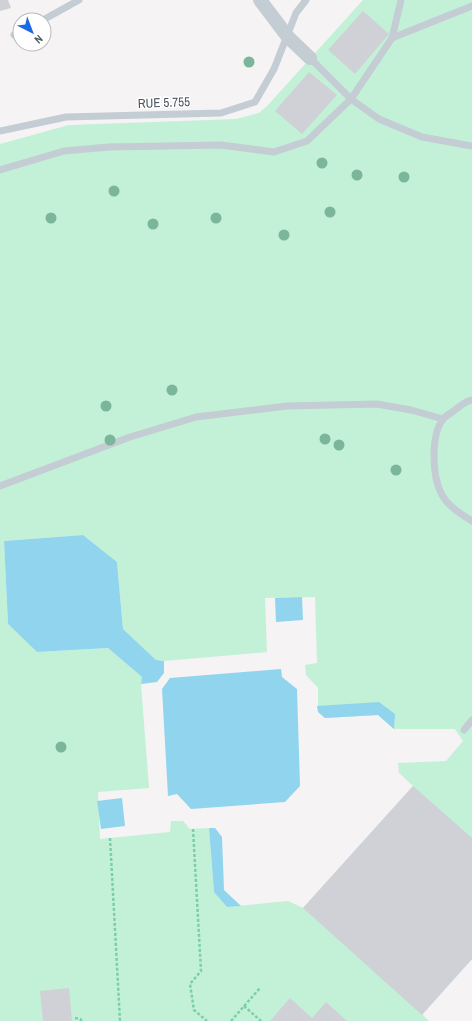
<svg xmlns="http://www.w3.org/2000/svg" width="472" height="1021" font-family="'Archivo Narrow',sans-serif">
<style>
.green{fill:#c3f1d7;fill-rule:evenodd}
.water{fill:#90d5ed}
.building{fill:#cfd1d7}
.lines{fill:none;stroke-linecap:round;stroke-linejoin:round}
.path{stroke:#7acfa9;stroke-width:2.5;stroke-dasharray:3 2;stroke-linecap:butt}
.lane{stroke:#c4ccd4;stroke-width:7}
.street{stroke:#c4ccd4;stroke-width:14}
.tree{fill:#7bb69b}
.labels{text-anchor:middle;stroke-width:3;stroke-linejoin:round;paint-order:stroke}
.street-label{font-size:13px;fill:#4a5561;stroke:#fff}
</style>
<rect width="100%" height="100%" fill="#f5f3f3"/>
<path class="green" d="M363,0H472V959L422,1014L429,1021H0V144L69,125L236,119L259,113L268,105ZM83,535L117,562L123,629L156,660L164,661L267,652L265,598L315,597L317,663L305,665L306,675L318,688V712L325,718L378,715L394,729H455L463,741L446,761L398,763L399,773L413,786L303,908L288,901L227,907L214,892L209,828L190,829L183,821H171L170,832L100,839L98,792L149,788L141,684L142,677L108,648L37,652L8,624L4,541Z"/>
<g class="water">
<path d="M83,535L117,562L123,629L156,660L164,661V673L157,682L141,684L142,677L108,648L37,652L8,624L4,541Z"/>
<path d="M302,597L303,620L276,622L275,598Z"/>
<path d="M281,669L282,677L297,689L300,786L285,802L191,809L177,794L168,796L162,689L170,678Z"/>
<path d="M379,702L395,714L394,729L378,715L325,718L318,712L317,706Z"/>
<path d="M122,798L125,826L101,829L97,801Z"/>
<path d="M209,828H215L222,837L224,890L241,906L227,907L214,892Z"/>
</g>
<g class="building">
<path d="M0,0H8L11,8L0,11Z"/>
<path d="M363,11L389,34L355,74L328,50Z"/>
<path d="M309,72L337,95L302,134L275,111Z"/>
<path d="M413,786L472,838V959L422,1015L303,908Z"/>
<path d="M69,988L72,1021H43L40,991Z"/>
<path d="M290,998L312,1018L326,1002L347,1021H270Z"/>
</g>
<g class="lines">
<g class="path">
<path d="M193,829L201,971L190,984L194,1010L207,1021"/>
<path d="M110,838L120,1021"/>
<path d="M244,1006L261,1021"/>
<path d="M75,1018L80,1019L82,1021"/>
<path d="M231,1021L260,988"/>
</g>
<g class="lane">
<path d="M43,20L79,0"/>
<path d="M14,35L20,32"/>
<path d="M392,38L472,6"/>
<path d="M310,58L351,99L379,119L422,137L472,146"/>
<path d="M0,131L66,117L221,113L255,102L274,69L296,13L306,0"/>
<path d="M0,170L64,151L109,147L221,145L274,152L307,141L351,99L392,38L401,0"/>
<path d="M472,400C466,401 462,405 456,409C453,412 447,415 444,418C430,434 432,477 442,495C449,507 461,514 472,521"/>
<path d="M0,486L130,437L196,417L287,406L377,404L411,410L443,419"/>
<path d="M464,730L472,720"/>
</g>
<path class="street" d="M260,0L288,37L310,58"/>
</g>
<g class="tree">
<circle cx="249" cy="62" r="5.5"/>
<circle cx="322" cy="163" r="5.5"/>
<circle cx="357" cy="175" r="5.5"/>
<circle cx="404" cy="177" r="5.5"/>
<circle cx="114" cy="191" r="5.5"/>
<circle cx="330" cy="212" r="5.5"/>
<circle cx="51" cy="218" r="5.5"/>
<circle cx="216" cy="218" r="5.5"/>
<circle cx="153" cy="224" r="5.5"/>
<circle cx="284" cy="235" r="5.5"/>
<circle cx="172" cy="390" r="5.5"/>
<circle cx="106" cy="406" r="5.5"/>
<circle cx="325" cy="439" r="5.5"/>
<circle cx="110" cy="440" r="5.5"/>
<circle cx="339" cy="445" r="5.5"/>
<circle cx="396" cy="470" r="5.5"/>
<circle cx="61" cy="747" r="5.5"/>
</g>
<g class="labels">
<g class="street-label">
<text transform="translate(164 102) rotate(-2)" y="5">RUE 5.755</text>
</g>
</g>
<g transform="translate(32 32) rotate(138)"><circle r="19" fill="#ffffff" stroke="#b7bbc0"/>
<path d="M0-3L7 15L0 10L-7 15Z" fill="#1a6ae7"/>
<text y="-6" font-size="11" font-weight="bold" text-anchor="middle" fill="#4a5561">N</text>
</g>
</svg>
